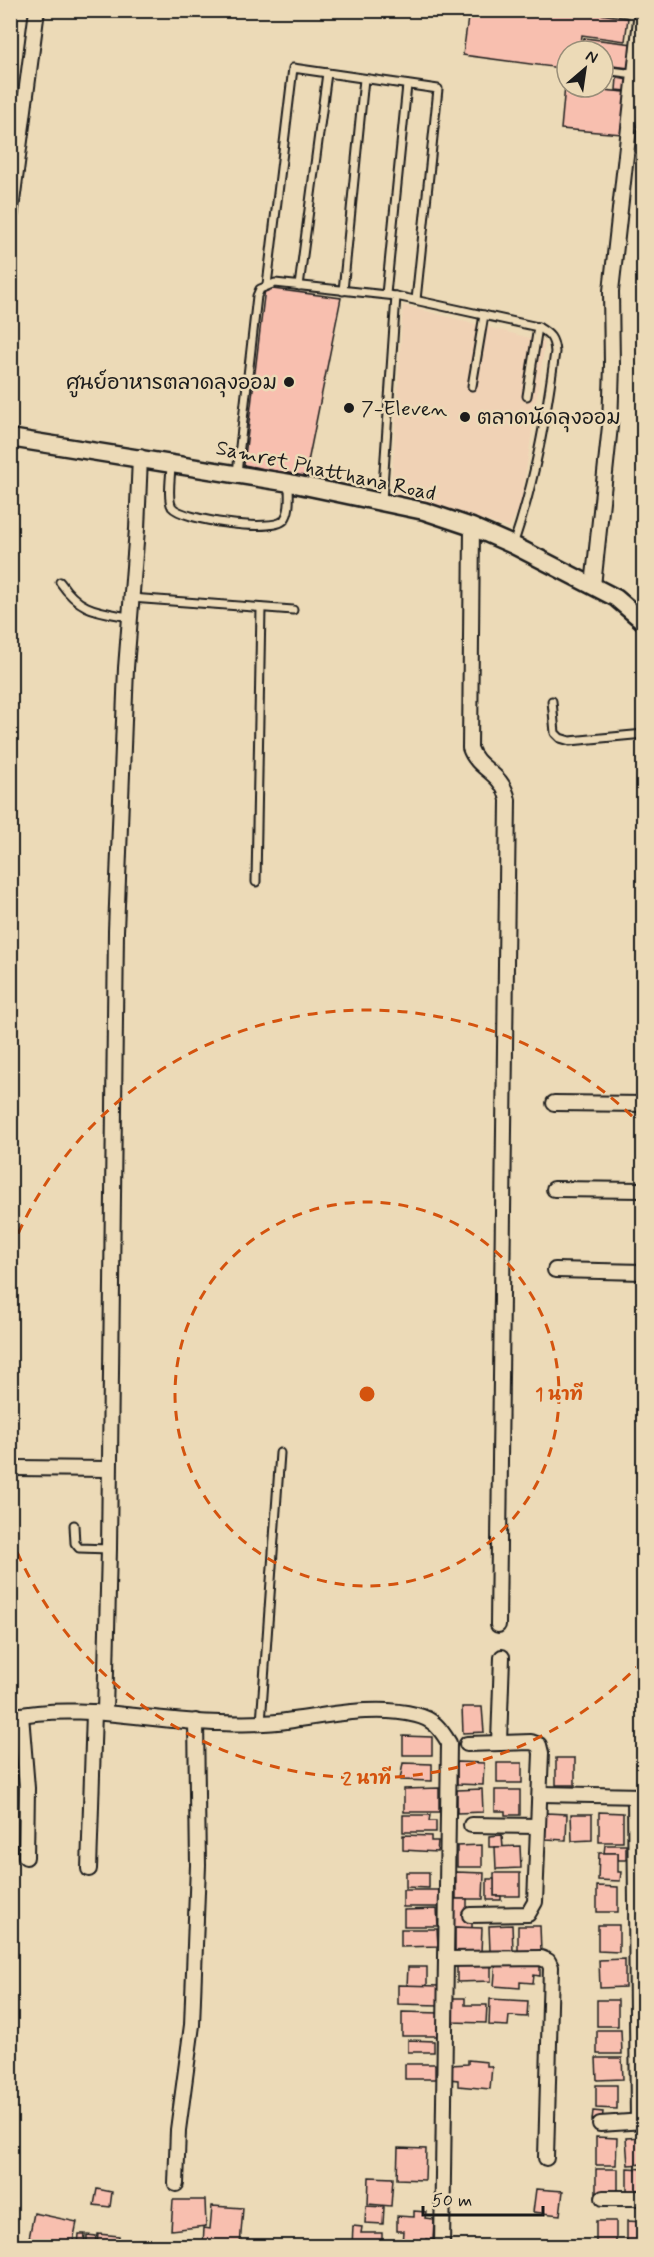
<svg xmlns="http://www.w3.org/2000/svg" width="654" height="2257" font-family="Mynerve,'Playpen Sans Thai',sans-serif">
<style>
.built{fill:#f0d2b5}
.building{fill:#f8bfaf;stroke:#1c1c1c;stroke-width:1.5}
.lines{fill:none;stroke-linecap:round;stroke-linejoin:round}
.service-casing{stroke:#1c1c1c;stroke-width:11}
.minor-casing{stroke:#1c1c1c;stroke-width:18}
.tertiary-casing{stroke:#1c1c1c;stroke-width:21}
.service{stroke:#ecdab7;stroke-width:7}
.minor{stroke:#ecdab7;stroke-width:14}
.tertiary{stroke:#ecdab7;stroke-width:16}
.ring{fill:none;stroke:#d4530e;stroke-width:3;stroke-dasharray:10 8}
.poi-dot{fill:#1c1c1c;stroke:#ecdab7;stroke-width:2}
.labels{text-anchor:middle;stroke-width:5;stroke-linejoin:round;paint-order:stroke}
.poi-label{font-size:21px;fill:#1c1c1c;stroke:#ecdab7;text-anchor:start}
.street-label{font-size:21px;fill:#1c1c1c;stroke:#ecdab7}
.centre{fill:#d4530e;stroke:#ecdab7;stroke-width:3}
.ring-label{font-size:18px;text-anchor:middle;font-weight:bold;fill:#d4530e;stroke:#ecdab7;stroke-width:5;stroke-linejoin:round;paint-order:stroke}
</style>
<rect width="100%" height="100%" fill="#ecdab7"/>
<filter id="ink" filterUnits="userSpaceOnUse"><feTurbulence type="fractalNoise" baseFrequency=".0167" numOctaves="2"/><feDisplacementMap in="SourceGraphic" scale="12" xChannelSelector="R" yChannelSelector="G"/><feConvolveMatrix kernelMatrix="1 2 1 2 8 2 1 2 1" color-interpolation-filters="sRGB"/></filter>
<g filter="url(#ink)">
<path class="built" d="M403,305L545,342L521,505L509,528L391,493Z"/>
<g class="building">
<path d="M469,10H571L628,18L625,41L582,35L580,51H567V69L463,55Z"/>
<path d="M590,10H627L626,15Z"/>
<path d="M584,38L633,44L630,68L603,65V51H582Z"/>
<path d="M566,75L567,87L625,92L622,134L561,129Z"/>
<path d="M617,78L629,80L628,91L616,90Z"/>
<path d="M265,288L341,298L305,477L244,465Z"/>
<path d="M462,1707H482L484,1732L463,1733Z"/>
<path d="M403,1736L432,1737V1755H403Z"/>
<rect x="556" y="1758" width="19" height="27"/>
<path d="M457,1762L484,1763L483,1785L457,1784Z"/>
<path d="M403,1763L432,1764V1781L400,1780Z"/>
<rect x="497" y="1763" width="25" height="20"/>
<path d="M439,1788V1812H404V1789Z"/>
<path d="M482,1789L483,1812L457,1813V1790Z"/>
<path d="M495,1790H520V1815H505V1811H495Z"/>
<path d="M599,1812L623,1813V1842H599Z"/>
<path d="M546,1813L567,1814L566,1840L545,1839Z"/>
<path d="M571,1814H592V1840L572,1841Z"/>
<path d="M403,1815H430L429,1821H436V1832H403Z"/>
<path d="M403,1835L431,1836V1841H438L437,1852L403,1850Z"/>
<path d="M502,1835L503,1847H489V1836Z"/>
<path d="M482,1845V1867H457V1846Z"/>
<path d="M605,1845H626V1860H618V1853H604Z"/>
<path d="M520,1846L521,1868L496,1869L495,1847Z"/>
<path d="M599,1853H618V1872H621L620,1881L598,1880Z"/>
<path d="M406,1872H429V1888L406,1887Z"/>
<path d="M456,1872L484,1873L483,1899H456Z"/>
<rect x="494" y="1873" width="26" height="23"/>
<path d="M487,1879H494V1896H501V1900H487Z"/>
<path d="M597,1886L618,1887V1912H597Z"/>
<rect x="403" y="1890" width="36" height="17"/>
<path d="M453,1899H467V1919H472V1928L452,1927Z"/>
<path d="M437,1909L438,1926H404V1910Z"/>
<path d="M512,1925L513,1951H490L489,1926Z"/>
<path d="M598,1925H619V1952L598,1951Z"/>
<path d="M518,1926H540L541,1951L518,1952Z"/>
<path d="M455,1927L482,1928L481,1952L455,1951Z"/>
<path d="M401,1929H437L438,1946L401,1947Z"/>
<path d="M625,1959V1987L600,1988L599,1960Z"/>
<path d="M496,1960L540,1961V1976L534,1975L533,1983L520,1982V1988L494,1986Z"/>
<path d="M457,1961H491V1981L457,1982Z"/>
<path d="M408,1967H427V1986H407Z"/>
<path d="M398,1985L440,1986V2005L398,2004Z"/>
<path d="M451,1998H465V2005H487L486,2023L451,2022Z"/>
<path d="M490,1999L528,2001L527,2017L509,2016L508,2026L489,2025Z"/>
<rect x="597" y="2000" width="21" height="26"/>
<path d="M402,2012L440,2013L439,2036H402Z"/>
<path d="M597,2030H621L622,2054H597Z"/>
<path d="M408,2040L434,2041V2052H408Z"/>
<path d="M596,2058H622L623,2079L597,2080Z"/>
<path d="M468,2060L487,2062V2066H492L490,2089L458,2086V2080L449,2079L450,2065L468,2064Z"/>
<rect x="405" y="2064" width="30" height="15"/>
<path d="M596,2085H617V2109L596,2108Z"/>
<path d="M593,2111L603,2112L602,2121L592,2120Z"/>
<path d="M596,2137L617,2138L616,2165H596Z"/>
<path d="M644,2137V2164L628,2165L626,2138Z"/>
<path d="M398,2148L426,2149L425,2180L397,2179Z"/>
<path d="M627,2168L644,2169V2196H627Z"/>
<path d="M596,2169H618V2195L596,2194Z"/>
<path d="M369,2177L393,2178L391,2206L368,2204Z"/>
<path d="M97,2189L112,2192L110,2207L94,2205Z"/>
<path d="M536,2189L563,2191L560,2215L533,2212Z"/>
<path d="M173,2200H205L206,2226L171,2230Z"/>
<path d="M212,2206L243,2208L240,2246H203L204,2228L210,2229Z"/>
<path d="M366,2206L384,2207L383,2224L365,2223Z"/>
<path d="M414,2211L426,2212L425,2218L434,2219L433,2240L427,2239V2246L402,2245L403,2231H397V2216L414,2217Z"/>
<path d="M34,2213L77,2222L72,2246L29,2238Z"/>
<rect x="596" y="2221" width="20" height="25"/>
<path d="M627,2221L644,2222V2246H627Z"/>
<path d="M353,2226L362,2227L361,2233H382V2246H352Z"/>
<path d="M79,2234H85L84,2246H78Z"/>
<path d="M98,2234L119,2236V2246H97Z"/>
<path d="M87,2235L96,2236L95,2246H87Z"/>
</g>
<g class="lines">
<defs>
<g id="service">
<path d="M603,70L635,74"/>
<path d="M267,285L293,68L438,89L416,300"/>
<path d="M299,286L327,73"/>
<path d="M343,291L364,79"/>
<path d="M386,294L407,85"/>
<path d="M396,296L538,327C550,334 554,338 555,352C546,418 535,481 513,545"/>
<path d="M472,386L484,315"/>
<path d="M527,396L538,327"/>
<path d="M171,465C171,474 167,499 172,507C182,520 273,533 284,520C291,511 289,496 289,484"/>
<path d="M237,473L257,296L260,289L275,283L396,296L382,501"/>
<path d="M60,582C80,611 96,611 129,617"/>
<path d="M131,598L293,610"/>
<path d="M552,701L555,733L560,738L570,741L644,734"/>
<path d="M256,882L261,608"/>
<path d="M74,1525L75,1543L79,1548L109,1549"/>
<path d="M261,1723L280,1453"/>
</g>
<g id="minor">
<path d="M10,217L37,10"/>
<path d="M472,527L470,748C478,771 502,771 508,800L498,1625"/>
<path d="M593,586L610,426L612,365L611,291L642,10"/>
<path d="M554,1103L644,1104"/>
<path d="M554,1189L644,1190"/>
<path d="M555,1270L644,1272"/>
<path d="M15,1468L109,1469"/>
<path d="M105,1712L109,1549L116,931L126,668L137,529L140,457"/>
<path d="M21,1715L27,1788L26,1857"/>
<path d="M10,1717C81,1702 150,1722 220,1723C244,1724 269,1724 293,1720C331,1715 377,1705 416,1715C433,1719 440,1728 449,1743L442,2246"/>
<path d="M499,1742L502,1657"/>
<path d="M467,1744L531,1742L539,1745L541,1753L535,1902L528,1914L470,1915"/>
<path d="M541,1794L643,1796"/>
<path d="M635,1796L638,2121"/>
<path d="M471,1825L538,1826"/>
<path d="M89,1869L94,1712"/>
<path d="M447,1959L541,1958L548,1961L551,1967L546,2158"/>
<path d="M600,2124L644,2121"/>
<path d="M176,2184L178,2130L192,2025L198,1865L196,1721"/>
<path d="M603,2198H644"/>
</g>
<path id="tertiary" d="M10,438L290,483L424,511L472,527L513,545L616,598L644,622"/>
</defs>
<use href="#service" class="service-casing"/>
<use href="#minor" class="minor-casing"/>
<use href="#tertiary" class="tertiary-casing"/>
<use href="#service" class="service"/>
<use href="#minor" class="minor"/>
<use href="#tertiary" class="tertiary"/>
</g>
</g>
<g class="ring">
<circle cx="367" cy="1394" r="192"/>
<path d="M643 1661A384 384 0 0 1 11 1538M11 1250A384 384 0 0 1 643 1127"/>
</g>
<g class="poi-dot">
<circle cx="289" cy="382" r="6"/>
<circle cx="349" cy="408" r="6"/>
<circle cx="465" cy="417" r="6"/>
</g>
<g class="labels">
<g class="poi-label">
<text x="277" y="389" text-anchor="end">ศูนย์อาหารตลาดลุงออม</text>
<text x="361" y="415">7-Eleven</text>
<text x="477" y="424">ตลาดนัดลุงออม</text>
</g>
<g class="street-label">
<text transform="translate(326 470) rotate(12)" y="7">Samret Phatthana Road</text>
</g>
</g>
<circle cx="367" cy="1394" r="9" class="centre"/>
<g class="ring-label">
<text x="559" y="1400">1 นาที</text>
<text x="367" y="1784">2 นาที</text>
</g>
<rect width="654" height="2257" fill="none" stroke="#ecdab7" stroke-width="36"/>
<rect x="18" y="18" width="618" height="2221" fill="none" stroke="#1c1c1c" stroke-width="2" filter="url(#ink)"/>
<g transform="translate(585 69) rotate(29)"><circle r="28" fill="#ecdab7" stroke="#998e79" stroke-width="1.5"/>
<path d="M0-4.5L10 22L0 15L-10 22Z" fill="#1c1c1c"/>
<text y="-9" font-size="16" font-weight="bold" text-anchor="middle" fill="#1c1c1c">N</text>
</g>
<path d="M423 2206v9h120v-9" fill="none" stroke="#1c1c1c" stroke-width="3"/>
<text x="432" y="2206" font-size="18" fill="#1c1c1c" stroke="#ecdab7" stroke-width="4.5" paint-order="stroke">50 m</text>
</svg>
